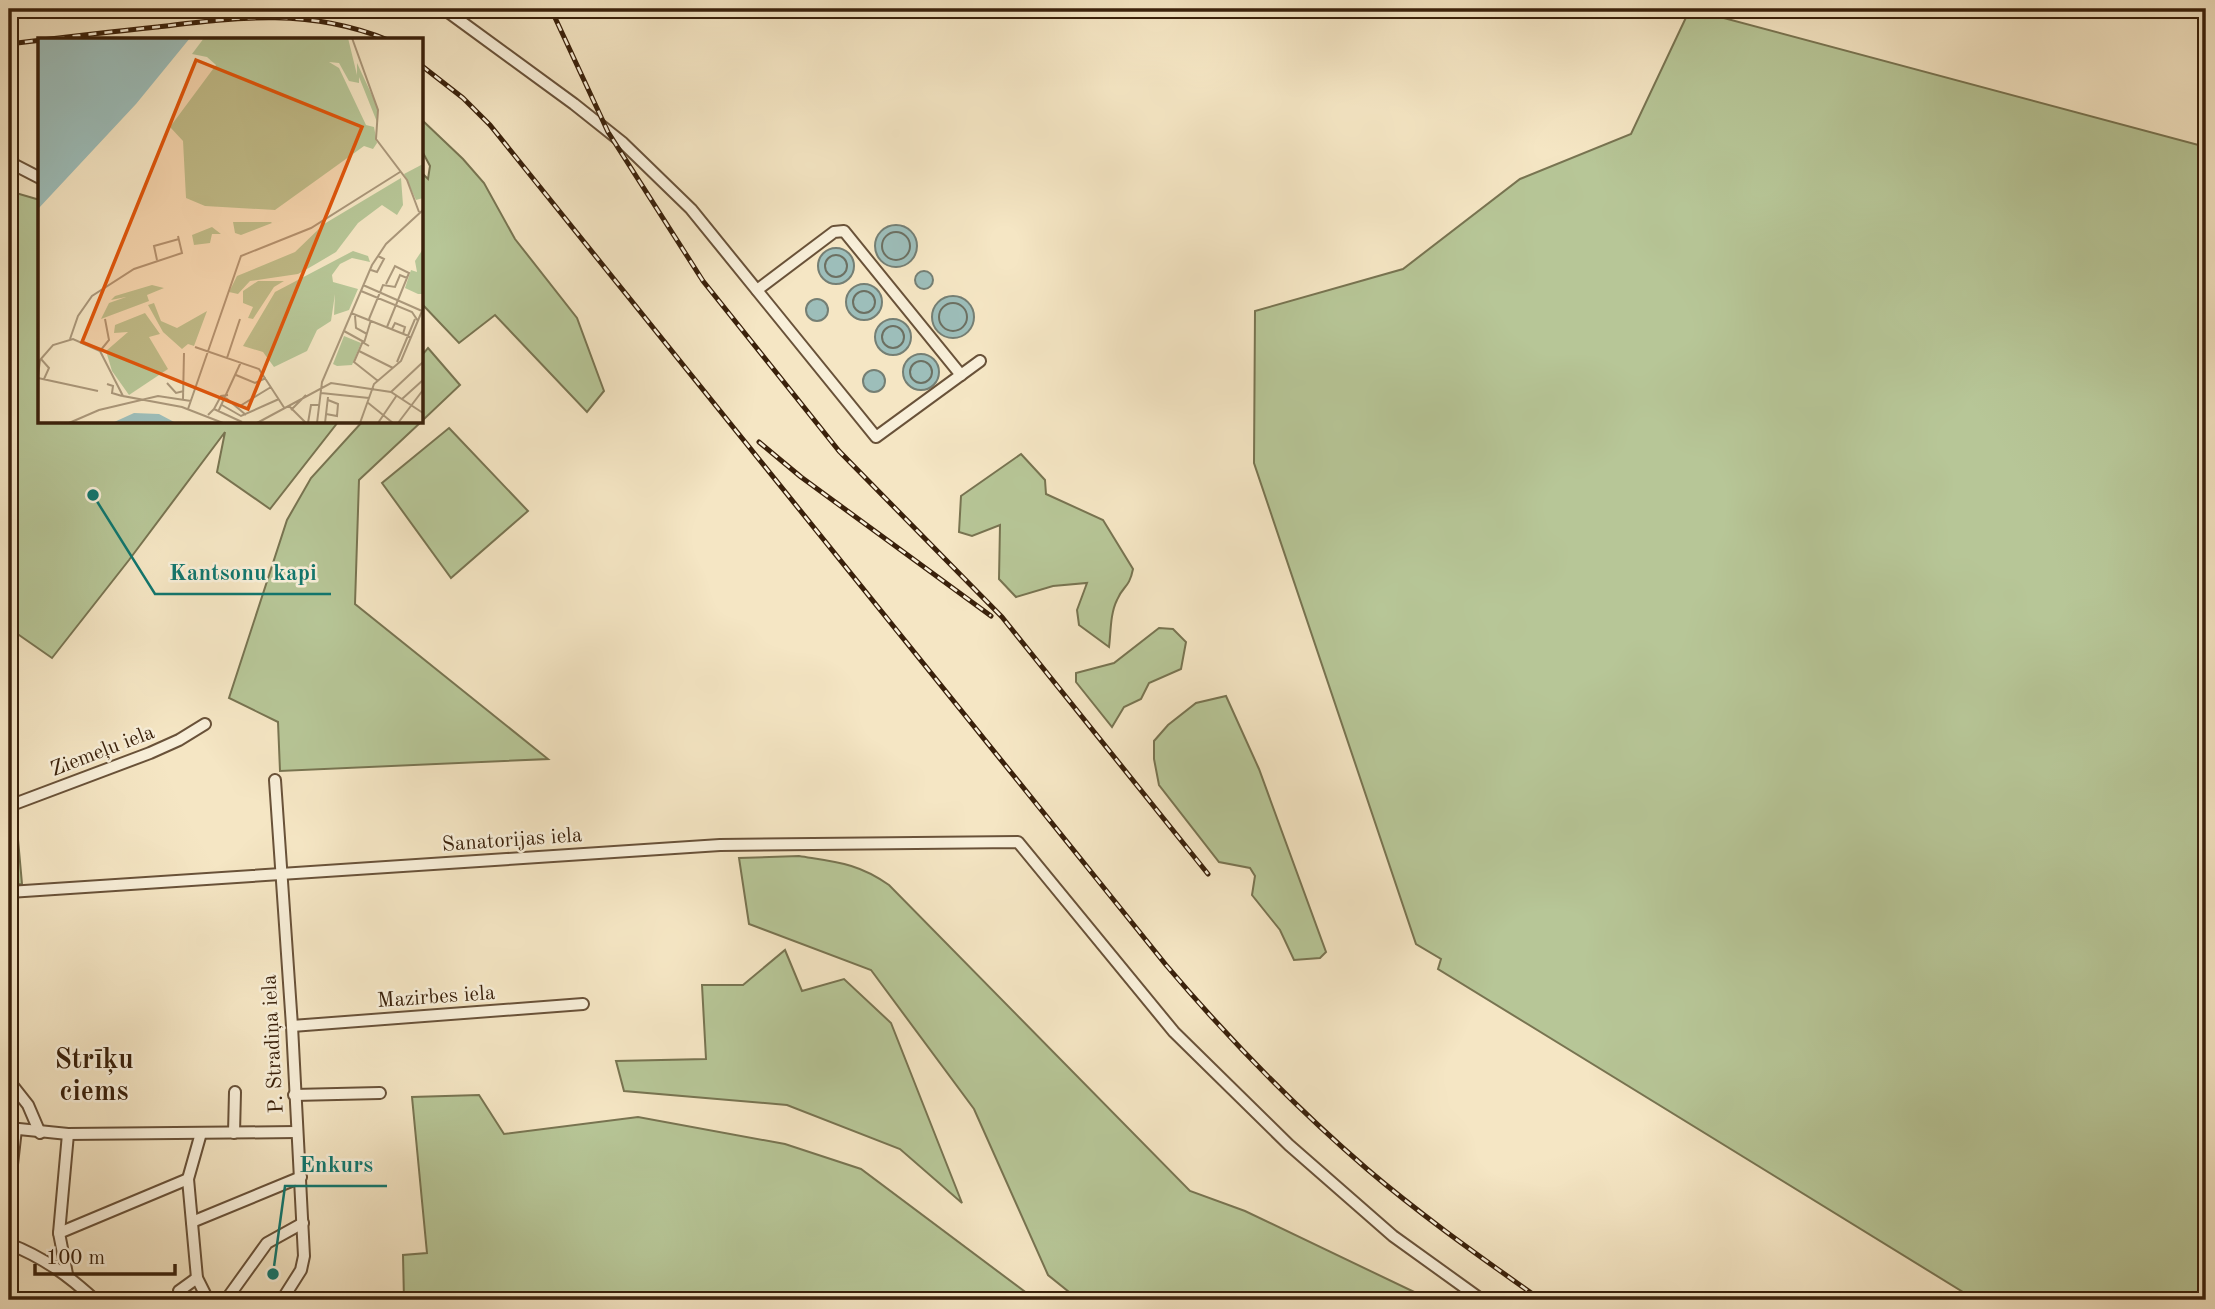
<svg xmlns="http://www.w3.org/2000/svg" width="2215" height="1309" font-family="'Old Standard TT',serif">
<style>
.green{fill:#b7c697;stroke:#787451;stroke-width:2}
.water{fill:#9dbeba;stroke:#757f74;stroke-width:2}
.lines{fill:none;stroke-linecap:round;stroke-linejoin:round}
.shore{stroke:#6c7062;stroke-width:2}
.street-casing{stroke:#695239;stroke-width:14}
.street{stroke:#f8efd9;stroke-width:10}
.rail-casing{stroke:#3a210b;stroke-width:5}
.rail{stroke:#f8efd9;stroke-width:2.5;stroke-dasharray:8;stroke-linecap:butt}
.labels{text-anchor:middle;stroke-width:5;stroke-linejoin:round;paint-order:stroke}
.street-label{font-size:21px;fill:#3a210b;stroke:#f8efd9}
.district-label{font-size:28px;font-weight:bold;fill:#3a210b;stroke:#f8efd9}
.inset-road{fill:none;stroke:#aa977a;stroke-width:2}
.view{fill:#df560c;fill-opacity:0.15;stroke:#df560c;stroke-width:3.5}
.inset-edge{fill:none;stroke:#3a210b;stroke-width:3.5}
.leader{fill:none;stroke:#0f766e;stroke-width:2.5}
.callout-dot{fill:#0f766e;stroke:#f8efd9;stroke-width:2.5}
.callout-label{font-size:23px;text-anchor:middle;font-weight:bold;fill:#0f766e;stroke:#f8efd9;stroke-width:5;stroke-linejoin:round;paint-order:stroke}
</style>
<rect width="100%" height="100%" fill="#f5e6c4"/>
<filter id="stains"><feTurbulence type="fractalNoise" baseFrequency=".00286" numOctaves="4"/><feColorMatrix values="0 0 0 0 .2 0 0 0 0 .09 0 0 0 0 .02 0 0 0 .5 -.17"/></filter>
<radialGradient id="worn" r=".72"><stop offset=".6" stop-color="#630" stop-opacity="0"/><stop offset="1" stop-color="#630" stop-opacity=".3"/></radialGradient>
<g class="green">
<path d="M1690,9L2206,147V1300H1976L1438,969L1441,959L1416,944L1254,463L1255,311L1403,269L1520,179L1631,134Z"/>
<path d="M422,120L463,159L484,183L515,239L577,318L604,391L587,412L495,315L459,343L422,304V173L428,179L430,166L422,151Z"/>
<path d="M9,191L40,200V422H338L270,509L217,472L225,432L129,560L52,658L9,628Z"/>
<path d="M428,348L460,385L422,421V355Z"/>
<path d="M362,422H421L359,480L355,604L548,759L280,771L278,722L229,698L287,520L311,478Z"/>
<path d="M449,428L528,511L451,578L382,483Z"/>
<path d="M1021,454L1045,480L1046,494L1103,520L1133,569C1129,589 1123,585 1117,600C1110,614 1111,632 1109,647L1079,625L1077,610L1087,583L1053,586L1016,597L999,579L1000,525L972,536L959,532L961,496Z"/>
<path d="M1159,628L1173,629L1186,642L1181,669L1149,683L1141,699L1124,707L1112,727L1076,682V673L1114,663Z"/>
<path d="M1226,696L1259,769L1326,952L1320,958L1294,960L1280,930L1252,895L1255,876L1250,868L1219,862L1159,785L1154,759V741L1168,725L1196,703Z"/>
<path d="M15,806L22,884L9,885V809Z"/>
<path d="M799,856C836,862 858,863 889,885L1190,1191L1245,1211L1431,1300H1079L1048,1275L974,1109L871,970L749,924L739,858Z"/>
<path d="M785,950L802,991L844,979L891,1023L962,1203L900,1149L787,1105L624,1091L616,1061L706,1059L702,985H743Z"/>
<path d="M479,1095L504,1134L638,1117L785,1144L861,1169L1036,1300H404L403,1255L427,1253L412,1097Z"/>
</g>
<g class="water">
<circle cx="896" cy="246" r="21"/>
<circle cx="836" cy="266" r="18"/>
<circle cx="924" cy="280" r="9"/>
<circle cx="864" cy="302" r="18"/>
<circle cx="953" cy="317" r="21"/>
<circle cx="817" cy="310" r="11"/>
<circle cx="893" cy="337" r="18"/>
<circle cx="921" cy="372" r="18"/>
<circle cx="874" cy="381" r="11"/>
</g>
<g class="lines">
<g class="shore">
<circle cx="896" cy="246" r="14"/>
<circle cx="836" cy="266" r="11"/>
<circle cx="864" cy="302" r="11"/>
<circle cx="953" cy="317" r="14"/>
<circle cx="893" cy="337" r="11"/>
<circle cx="921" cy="372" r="11"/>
</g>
<defs>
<g id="street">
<path d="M444,9L574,104L623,143L691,209L876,437L980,361"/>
<path d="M9,162L40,178"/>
<path d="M757,290L834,232L844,231L961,375"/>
<path d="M275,780L292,1026L304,1256L301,1270L282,1300"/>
<path d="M9,806L150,753L179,740L205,724"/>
<path d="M9,892L720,845L1018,842L1174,1032L1289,1145L1393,1236L1482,1300"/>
<path d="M292,1026L583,1004"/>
<path d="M9,1086H13L28,1105L40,1133"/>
<path d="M294,1095L380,1093"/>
<path d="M9,1128L68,1134L297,1132"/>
<path d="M201,1133L188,1179L197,1278L208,1300"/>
<path d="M234,1133L235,1092"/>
<path d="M9,1191L16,1129"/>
<path d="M192,1222L301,1177"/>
<path d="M59,1233L188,1179"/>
<path d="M9,1244C43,1257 69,1276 95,1300"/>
<path d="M67,1274L59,1233L68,1134"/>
<path d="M190,1300L179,1291L197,1278"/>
<path d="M226,1300L267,1243L303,1223"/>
</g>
</defs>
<use href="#street" class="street-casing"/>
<use href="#street" class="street"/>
<defs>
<g id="rail">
<path d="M551,9L608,132L703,281L839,451L1002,617L1208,874"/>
<path d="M9,44C58,38 108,32 157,27C239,17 310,8 388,40"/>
<path d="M422,66L463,98L490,125L1166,965C1228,1038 1294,1106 1367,1169C1422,1216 1482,1258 1541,1300"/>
<path d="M759,442L801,477L991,616"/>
</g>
</defs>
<use href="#rail" class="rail-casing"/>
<use href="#rail" class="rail"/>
</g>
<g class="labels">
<g class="street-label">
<text transform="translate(102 750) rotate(-21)" y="7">Ziemeļu iela</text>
<text transform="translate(512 839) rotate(-4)" y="7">Sanatorijas iela</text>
<text transform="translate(436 996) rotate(-4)" y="7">Mazirbes iela</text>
<text transform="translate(272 1044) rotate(-93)" y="7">P. Stradiņa iela</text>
</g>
<g class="district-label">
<text x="94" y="1068">Strīķu<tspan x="94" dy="32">ciems</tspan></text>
</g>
</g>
<g transform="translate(38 38)">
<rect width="385" height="385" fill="#f5e6c4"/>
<path d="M166,0H310L319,37V25L339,68V84L321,39V45L311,43L301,25L291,24L301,30L328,87L336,89L339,105L335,111L326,108L237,172L167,168L148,160L145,103L132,89L178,27L169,19L154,16ZM385,126V160L378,162L366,136ZM363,140L365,167L359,177L344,167L320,185L298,214L276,227L260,236L212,243L200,256L191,254L199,238L257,214L286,186ZM195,184H233L234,185L203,197L197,195ZM174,189L183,196H174L172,205L156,207L154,197ZM385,211V256H380L367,250L373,232L379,234L377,223ZM315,213L330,218L332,224L314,220L302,226L294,237L295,244L320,251L311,272L296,277L297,256L293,283L279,292L269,313L236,329L225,314L205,308L237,254ZM220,243H246L236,249L215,281L210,280L215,269L205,265V253ZM114,247L126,250L109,257L111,263L63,281L71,265L88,259L73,262L77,258ZM116,265L123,283L139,290L169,273L156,308L150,306L144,311L125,294L110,267ZM107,275L122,296L111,299L130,331L91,357L74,333L68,313L90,294L76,295L77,287ZM306,298L323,305L314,327L299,328L295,326Z" fill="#b7c697"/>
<path d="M0,0H152L98,66L0,171ZM96,375L121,376L138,385H74Z" fill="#9dbeba"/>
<path class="inset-road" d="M314,0L340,72L338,101L369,142L381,174M119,222L116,208L141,201M333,232L339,234L346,221L340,218M348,246L357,228L371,235L349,289M325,247L384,273M323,253L374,274L380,283M313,275L373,299M317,278L318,290L329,296M331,281L345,247L357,249L362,237L369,240M354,291L357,285L367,289L365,296M306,293L326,304M32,301L40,278L54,258L96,231L144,215L140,198M325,303L316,324L340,343M331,308L326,305L333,282M157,309L221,331L247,371M62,313L71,302L67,281M321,313L355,330M189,320L202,281M3,321L11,330L6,341M359,324L377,281M198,337L217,345L228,340M0,338L2,322L15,307L35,301L62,313L85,358L144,369L185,385M0,340L60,353M129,345L138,355L146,353M69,346L75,348L74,355L84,358M353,354L385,324M283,355L331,360M188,360L208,377M145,361L146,315M364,361L385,342M329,364L355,385M184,367L203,378L241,361M202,368L233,349M251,368L268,385M150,371L203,218L273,190L362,134M176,371L183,358L190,357M253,372L268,357M180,374L203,324M288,376L299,378L300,366L290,362M170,377L176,371L204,384M31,385L61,372L120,358L153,363M219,385L293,345L353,354L385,375M270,385L273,367H281M279,385L284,344L334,227L348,206L385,172M287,385L290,359M322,385L336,346L363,323L384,273M340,385L359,357M360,385L385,352"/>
<path class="view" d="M158,22L324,89L210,371L44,304Z"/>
<rect width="385" height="385" class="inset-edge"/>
</g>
<path class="leader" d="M93 495L155 594H331M273 1274L285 1186H387"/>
<g class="callout-dot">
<circle cx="93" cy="495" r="7"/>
<circle cx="273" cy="1274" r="7"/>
</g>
<g class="callout-label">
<text x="243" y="580">Kantsonu kapi</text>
<text x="336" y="1172">Enkurs</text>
</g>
<rect width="2215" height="1309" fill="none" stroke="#f5e6c4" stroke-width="35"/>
<rect x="10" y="10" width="2194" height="1288" fill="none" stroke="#3a210b" stroke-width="3.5"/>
<rect x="18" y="18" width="2180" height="1274" fill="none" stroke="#3a210b" stroke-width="2"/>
<path d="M35 1264v10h140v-10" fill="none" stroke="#3a210b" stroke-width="3.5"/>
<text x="46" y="1264" font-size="21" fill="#3a210b" stroke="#f8efd9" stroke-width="5" paint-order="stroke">100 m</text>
<rect width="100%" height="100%" filter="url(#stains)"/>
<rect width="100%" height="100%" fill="url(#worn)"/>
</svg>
